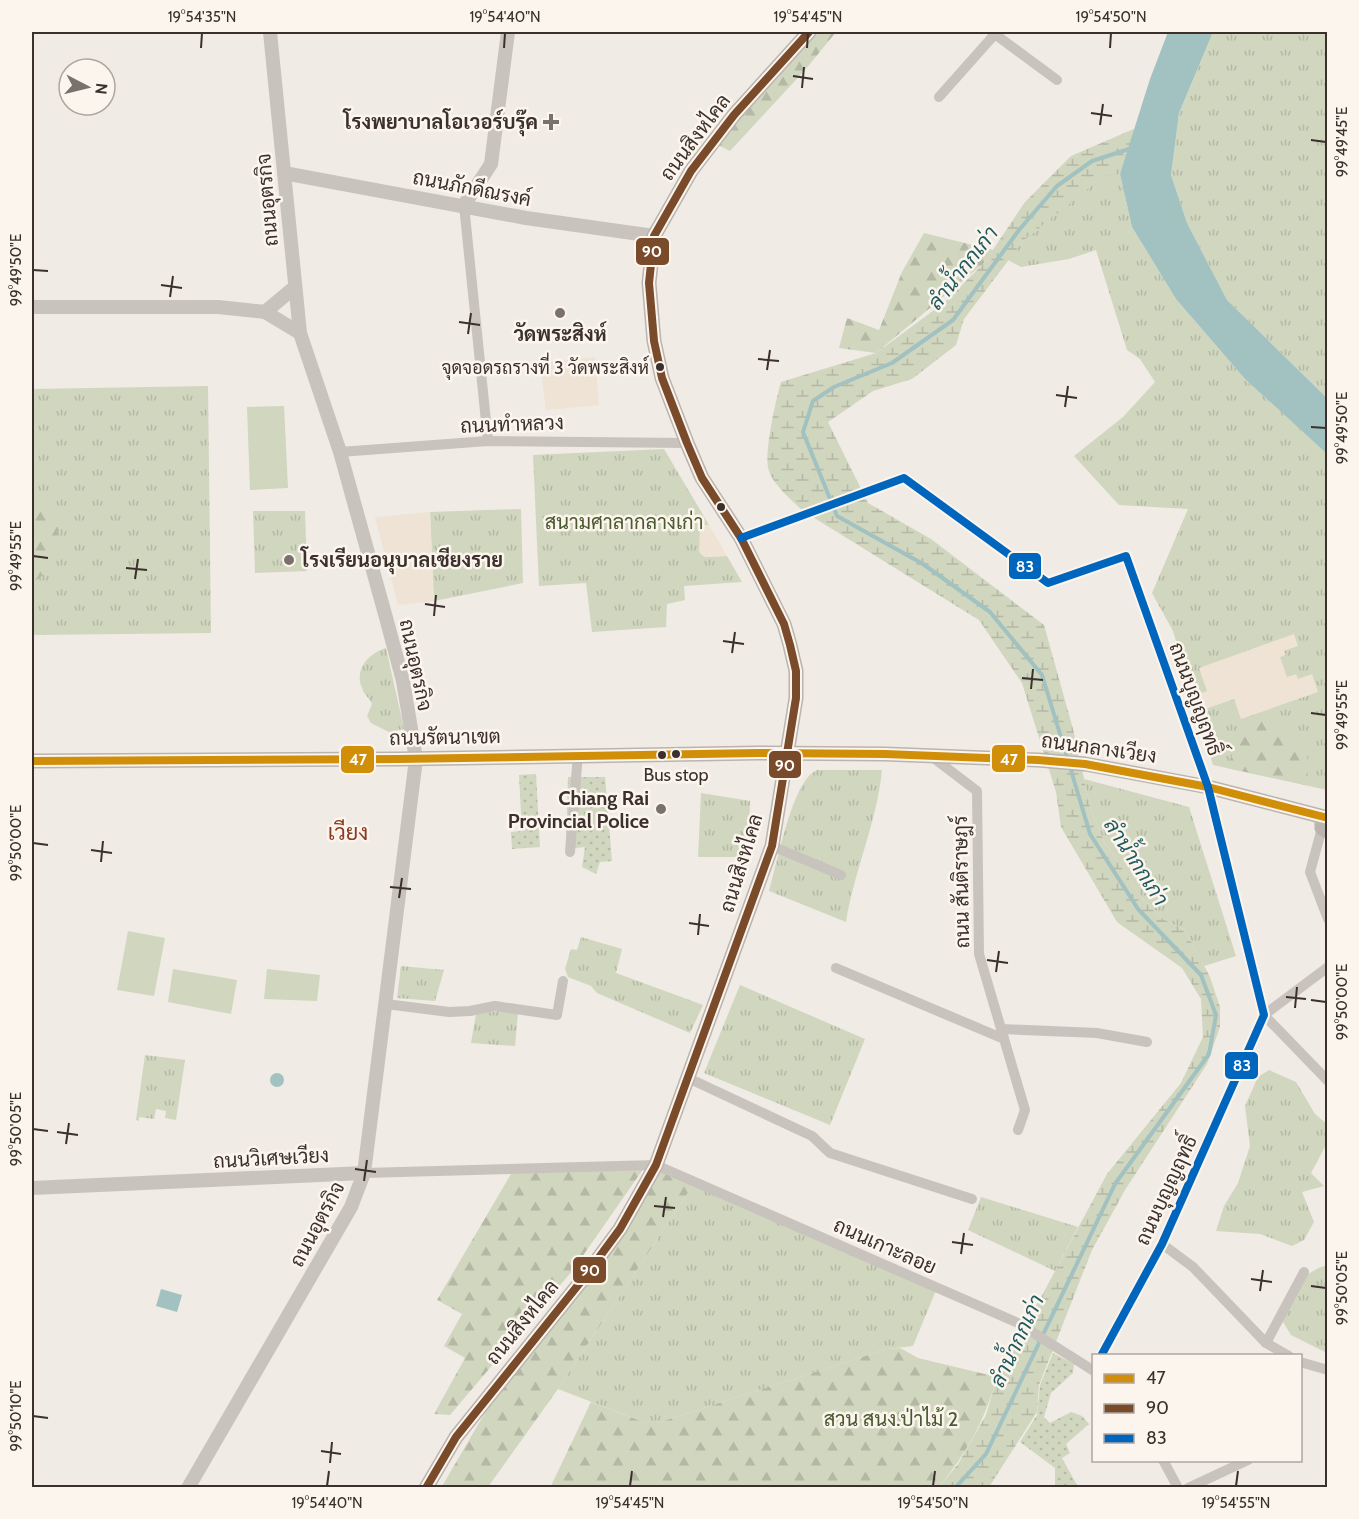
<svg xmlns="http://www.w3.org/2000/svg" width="1359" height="1519" font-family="Cabin,Sarabun,sans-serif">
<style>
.grass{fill:url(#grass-tufts)}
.forest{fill:url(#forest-firs)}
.wetland{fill:url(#wetland-marsh)}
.garden{fill:url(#garden-dots)}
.pitch{fill:#d1d6bf}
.plaza{fill:#eee3d5}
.water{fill:#a1c2c1}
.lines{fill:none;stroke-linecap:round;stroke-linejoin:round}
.stream{stroke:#a1c2c1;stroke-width:4}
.minor{stroke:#c9c3be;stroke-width:10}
.tertiary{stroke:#c9c3be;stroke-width:14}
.secondary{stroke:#bab3ae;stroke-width:15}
.bus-1-casing{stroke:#fbf5ee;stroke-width:12}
.bus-2-casing{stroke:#fbf5ee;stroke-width:12}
.bus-3-casing{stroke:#fbf5ee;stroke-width:12}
.bus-1{stroke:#d18e09;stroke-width:8}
.bus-2{stroke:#7a4b2a;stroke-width:8}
.bus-3{stroke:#0065bd;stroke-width:8}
.ticks{fill:none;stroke:#3b302b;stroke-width:2}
.poi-dot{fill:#7a716c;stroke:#fbf5ee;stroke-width:2}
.bus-dot{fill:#3b302b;stroke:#fbf5ee;stroke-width:2}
.labels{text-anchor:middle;stroke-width:5;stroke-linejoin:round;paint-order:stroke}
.bus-label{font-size:18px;fill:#3b302b;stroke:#fbf5ee;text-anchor:end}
.poi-label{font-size:20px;font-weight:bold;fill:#3b302b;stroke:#fbf5ee;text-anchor:end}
.street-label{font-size:20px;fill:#3b302b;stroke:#fbf5ee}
.park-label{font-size:20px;fill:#4a5a2e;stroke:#fbf5ee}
.water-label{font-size:21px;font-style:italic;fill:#1f5a5e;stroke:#fbf5ee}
.quarter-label{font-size:22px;fill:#8c3b22;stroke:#fbf5ee}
.line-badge{stroke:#fbf5ee;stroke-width:2}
.badge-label{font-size:16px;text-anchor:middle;font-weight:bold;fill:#fff}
.neatline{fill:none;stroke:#3b302b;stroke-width:2}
.ticks-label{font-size:15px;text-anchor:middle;fill:#3b302b}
</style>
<defs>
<pattern id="grass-tufts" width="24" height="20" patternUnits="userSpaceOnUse" patternTransform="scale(1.5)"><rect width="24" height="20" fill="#d1d6bf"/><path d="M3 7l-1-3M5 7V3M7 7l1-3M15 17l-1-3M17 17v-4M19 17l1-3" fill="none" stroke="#b4b8a4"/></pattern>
<pattern id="forest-firs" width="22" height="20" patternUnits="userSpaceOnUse" patternTransform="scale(1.5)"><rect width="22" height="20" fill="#d1d6bf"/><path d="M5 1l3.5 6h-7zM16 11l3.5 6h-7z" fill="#b4b8a4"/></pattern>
<pattern id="wetland-marsh" width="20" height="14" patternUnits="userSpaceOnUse" patternTransform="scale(1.5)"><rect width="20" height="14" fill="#d1d6bf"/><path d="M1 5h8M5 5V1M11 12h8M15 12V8" fill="none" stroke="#b4b8a4"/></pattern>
<pattern id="garden-dots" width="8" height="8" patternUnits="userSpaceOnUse" patternTransform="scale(1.5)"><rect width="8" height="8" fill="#d1d6bf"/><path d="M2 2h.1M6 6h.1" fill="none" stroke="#b4b8a4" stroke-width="1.8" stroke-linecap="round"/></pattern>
</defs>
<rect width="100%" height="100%" fill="#f0ebe5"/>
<g class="grass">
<path d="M1213,32H1327V398L1227,300L1187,223L1171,175L1179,113Z"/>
<path d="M1120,174L1132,227L1176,299L1245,379L1327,454V790L1213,765L1173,631L1152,593L1188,509L1119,505L1074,456L1123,417L1155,382L1140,359L1127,350L1096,250L1069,259L1021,267L1008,260L1023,241L1104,175Z"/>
<path d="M208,386L211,633L32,635V389Z"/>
<path d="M664,449L709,525L700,526L704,557L727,556L742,582L684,586L685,600L667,604L666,627L592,632L586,583L539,586L533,455Z"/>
<path d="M521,509L523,583L434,601L430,512Z"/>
<path d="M253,511H305L307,571L255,573Z"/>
<path d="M386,648L404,729L389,732L371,723L367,716L372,704C370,699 363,693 362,688C354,669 369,653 386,648Z"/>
<path d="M817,770H882C877,822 854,871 846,922L769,891C777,865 792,780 817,770Z"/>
<path d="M1084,779L1189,807L1236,956L1204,966L1185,930L1163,919L1141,897L1104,841L1091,810Z"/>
<path d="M701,793L750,801L748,857H698Z"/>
<path d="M581,937L622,949L616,973L703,1005L690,1033L597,993L591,986L568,977L565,969L571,949L577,950Z"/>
<path d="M401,966L444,970L435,1001L397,998Z"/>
<path d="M740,985L865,1039L830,1125L704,1073Z"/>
<path d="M499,1011L518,1012L515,1046L471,1043L476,1014Z"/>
<path d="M145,1055L185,1060L176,1120L165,1118L166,1111L156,1109L154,1119L139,1117V1121L136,1120Z"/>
<path d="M1269,1070L1296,1082L1315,1114L1327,1124V1143L1311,1173L1324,1186L1302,1192L1314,1222L1304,1240L1292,1246L1260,1234L1216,1231L1224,1206L1238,1183L1250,1146L1245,1106L1258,1077Z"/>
<path d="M695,1182L937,1288L913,1346L887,1349L657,1423H646L558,1389Z"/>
<path d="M981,1197L1078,1227L1055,1271L968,1230Z"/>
<path d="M1327,1265V1353L1291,1335L1280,1317C1292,1293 1300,1273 1327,1265Z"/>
</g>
<g class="forest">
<path d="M811,32H836L805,70L730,151L718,145Z"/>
<path d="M924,233L993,250L984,263L876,353L839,348L847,318L879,330L902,272Z"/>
<path d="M32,509H60L62,517L49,571L32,583Z"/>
<path d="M1259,715L1269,716L1278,727L1298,739L1307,748L1308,785L1227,768L1240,734Z"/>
<path d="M646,1165L573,1270L450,1415L434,1414L465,1358L444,1346L462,1314L437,1300L514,1169Z"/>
<path d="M656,1165L695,1182L558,1389L488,1487L441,1488L510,1370L562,1305Z"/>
<path d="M900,1348L918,1358L997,1377C984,1422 968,1451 939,1487L550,1488L591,1402L646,1423H657L887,1349Z"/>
</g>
<path class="wetland" d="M1136,128L1120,174L1104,176L1023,241L964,319L956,345L912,379L873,391L828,422L868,503L931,539L1044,625L1073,729L1091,810L1104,841L1141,897L1163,919L1185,930L1210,977L1220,1007V1027L1207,1064L1125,1190L1092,1250L1039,1385L1037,1412L989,1487H939L958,1464L986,1415L1000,1367L1017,1332L1039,1301L1107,1174L1181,1083L1203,1037L1201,999L1182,968L1117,922L1061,827L1056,792L1022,683L979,620L803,511C792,500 774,486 769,471C763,456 776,399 781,382L876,353L945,302L984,263L1025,202L1071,156Z"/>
<g class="garden">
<path d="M536,774L540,847L512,849L511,832L522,831L519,775Z"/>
<path d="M568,777H605L612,861L600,862L596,874L582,867L585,847L566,849Z"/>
<path d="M1053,1353L1074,1364L1073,1373L1051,1393L1044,1417L1050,1423L1071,1412L1082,1416L1089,1424L1066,1444L1070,1453L1062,1458L1078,1487H1055V1468L1020,1442L1037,1415L1040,1385Z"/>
</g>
<g class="pitch">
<path d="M284,406L288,488L250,490L247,407Z"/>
<path d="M128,931L165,938L154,996L117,990Z"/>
<path d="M173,969L237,980L231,1014L168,1002Z"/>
<path d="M267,969L320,975L317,1001L264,999Z"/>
</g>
<g class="plaza">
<path d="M595,357L599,405L546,410L540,363Z"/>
<path d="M430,512L434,601L398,605L375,517Z"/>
<path d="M700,525H709L727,556L704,557L699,552Z"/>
<path d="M1294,634L1298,646L1284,651L1286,655L1280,657L1287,677L1296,674L1298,679L1312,674L1318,692L1241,719L1234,699L1194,713L1188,698L1207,691L1199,668Z"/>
</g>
<g class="water">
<path d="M1168,32H1213L1179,113L1171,175L1187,223L1227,300L1327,398V454L1245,379L1176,299L1132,227L1120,174L1150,79Z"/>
<circle cx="277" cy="1080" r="7"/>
<path d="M161,1289L182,1295L177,1312L156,1306Z"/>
</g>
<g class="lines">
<g class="stream">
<path d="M1067,757L1042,675L990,612L923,564L837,516L803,432L813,401L834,387L892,363L953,320L1019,230L1057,186L1092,161L1132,148"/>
<path d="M955,1488L986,1454L1115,1184L1209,1054L1216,1015L1201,975L1138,909L1090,834L1070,767"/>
</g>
<g class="minor">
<path d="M992,32L1057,80"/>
<path d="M939,97L995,34"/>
<path d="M464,205L488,441"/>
<path d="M340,452L488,441L687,443"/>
<path d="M741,538L904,478L1048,583L1126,556L1208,787L1264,1015L1162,1244L1101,1356"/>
<path d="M931,756L977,791L979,954L1025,1110L1018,1130"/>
<path d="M1319,824L1322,828L1310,872L1328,919"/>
<path d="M772,846L841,875"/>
<path d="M570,852L578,754"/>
<path d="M836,968L1004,1039"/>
<path d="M386,1004L449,1012L470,1011L495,1006L557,1015L563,981"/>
<path d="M1264,1015L1328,1081"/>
<path d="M1264,1015L1328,967"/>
<path d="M1001,1029L1097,1033L1147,1042"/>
<path d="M688,1078L812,1136L830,1153L972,1199"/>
<path d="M364,1173L656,1165L1018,1323L1094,1371"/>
<path d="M1162,1244L1193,1267L1266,1343L1289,1356"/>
<path d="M1266,1343L1304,1272"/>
<path d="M1300,1362L1328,1370"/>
<path d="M1163,1460L1178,1488"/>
<path d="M1188,1488L1248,1460"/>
</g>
<g class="tertiary">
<path d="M284,173L526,218L654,236"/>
<path d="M464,205L491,164L508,32"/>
<path d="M32,307H218L265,312L300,333"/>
<path d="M265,312L295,287"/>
<path d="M32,1188L364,1173"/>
<path d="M188,1488L351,1207L364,1173L416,759L403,681L385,614L340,452L300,333L270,32"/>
</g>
<g class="secondary">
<path d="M32,761L399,759L758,753L885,754L1038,760L1085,764L1208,787L1328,818"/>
<path d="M1322,828L1328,831"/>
<path d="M426,1488L456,1437L583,1279L620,1229L656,1165L772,846L796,698V671L790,645L784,624L741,538L702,478L687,443L662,378L654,341L649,283L654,236L691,171L734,115L809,32"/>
</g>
<defs>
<path id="bus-1" d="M32,761L399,759L758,753L885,754L1038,760L1085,764L1208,787L1328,818"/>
<path id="bus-2" d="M426,1488L456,1437L583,1279L620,1229L656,1165L772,846L796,698V671L790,645L784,624L741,538L702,478L687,443L662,378L654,341L649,283L654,236L691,171L734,115L809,32"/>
<path id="bus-3" d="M741,538L904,478L1048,583L1126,556L1208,787L1264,1015L1162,1244L1101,1356"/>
</defs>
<use href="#bus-1" class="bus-1-casing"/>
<use href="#bus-2" class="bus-2-casing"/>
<use href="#bus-3" class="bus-3-casing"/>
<use href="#bus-1" class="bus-1"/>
<use href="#bus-2" class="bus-2"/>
<use href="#bus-3" class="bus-3"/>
</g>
<path class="ticks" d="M201,48L202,33M504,48L505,33M807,48L808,33M1110,48L1111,33M793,76L813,79M802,88L804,67M1091,113L1112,116M1100,125L1103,104M1311,140L1326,142M33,270L48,271M161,285L182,288M170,297L173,276M459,322L480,325M468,334L471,313M758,359L779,361M767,370L770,350M1056,395L1077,398M1065,407L1068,386M1311,427L1326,428M33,556L48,558M126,568L147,570M135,579L138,559M425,604L445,607M434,616L436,595M723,641L744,644M732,653L735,632M1022,678L1043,680M1031,689L1033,669M1311,713L1326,715M33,843L48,845M91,850L112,853M101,862L103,841M390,887L411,889M399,898L402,878M689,923L709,926M698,935L700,914M987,960L1008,963M996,972L999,951M1286,997L1306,999M1311,1000L1326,1002M1295,1008L1297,987M33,1129L48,1131M57,1132L78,1135M66,1144L69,1123M355,1169L376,1172M364,1181L367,1160M654,1206L675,1208M663,1217L666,1197M952,1242L973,1245M961,1254L964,1233M1251,1279L1272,1282M1311,1286L1326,1288M1260,1291L1263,1270M33,1416L48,1418M321,1451L341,1454M330,1463L332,1442M327,1486L329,1471M630,1486L632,1471M933,1486L935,1471M1236,1486L1238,1471"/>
<g class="poi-dot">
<path d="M548 113h6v6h6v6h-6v6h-6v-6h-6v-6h6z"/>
<circle cx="560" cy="313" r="6"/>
<circle cx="289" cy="560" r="6"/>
<circle cx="661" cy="809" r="6"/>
</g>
<g class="bus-dot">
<circle cx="660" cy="367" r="5"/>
<circle cx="721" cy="507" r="5"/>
<circle cx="676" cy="754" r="5"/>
<circle cx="662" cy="755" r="5"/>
</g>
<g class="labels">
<g class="bus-label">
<text x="649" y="374">จุดจอดรถรางที่ 3 วัดพระสิงห์</text>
<text x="676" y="781" text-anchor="middle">Bus stop</text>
</g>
<g class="poi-label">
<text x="538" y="129">โรงพยาบาลโอเวอร์บรุ๊ค</text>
<text x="560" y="341" text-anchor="middle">วัดพระสิงห์</text>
<text x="301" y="567" text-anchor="start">โรงเรียนอนุบาลเชียงราย</text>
<text x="649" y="805">Chiang Rai<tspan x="649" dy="23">Provincial Police</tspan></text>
</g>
<g class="street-label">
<text transform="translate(695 137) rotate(-53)" y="7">ถนนสิงหไคล</text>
<text transform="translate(472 188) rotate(11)" y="7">ถนนภักดีณรงค์</text>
<text transform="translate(267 200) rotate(-95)" y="7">ถนนอุตรกิจ</text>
<text transform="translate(512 424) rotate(-2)" y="7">ถนนทำหลวง</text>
<text transform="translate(416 665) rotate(78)" y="7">ถนนอุตรกิจ</text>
<text transform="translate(1196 699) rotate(70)" y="7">ถนนบุญญฤทธิ์</text>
<text transform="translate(445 737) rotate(-1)" y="7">ถนนรัตนาเขต</text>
<text transform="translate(1099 748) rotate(8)" y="7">ถนนกลางเวียง</text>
<text transform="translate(741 863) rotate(-73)" y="7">ถนนสิงหไคล</text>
<text transform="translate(961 882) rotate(-91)" y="7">ถนน สันติราษฎร์</text>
<text transform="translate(271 1158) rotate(-3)" y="7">ถนนวิเศษเวียง</text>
<text transform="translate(1166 1190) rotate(-65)" y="7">ถนนบุญญฤทธิ์</text>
<text transform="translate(317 1224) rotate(-62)" y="7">ถนนอุตรกิจ</text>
<text transform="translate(885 1246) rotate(24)" y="7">ถนนเกาะลอย</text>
<text transform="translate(522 1322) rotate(-51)" y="7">ถนนสิงหไคล</text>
</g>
<g class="park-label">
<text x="624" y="529">สนามศาลากลางเก่า</text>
<text x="891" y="1426">สวน สนง.ป่าไม้ 2</text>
</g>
<g class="water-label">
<text transform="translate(963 268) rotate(-52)" y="7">ลำน้ำกกเก่า</text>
<text transform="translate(1136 862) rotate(57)" y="7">ลำน้ำกกเก่า</text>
<text transform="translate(1017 1341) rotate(-65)" y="7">ลำน้ำกกเก่า</text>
</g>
<g class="quarter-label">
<text x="348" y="840">เวียง</text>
</g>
</g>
<g class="line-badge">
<rect x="635" y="237" width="35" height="29" rx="6" fill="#7a4b2a"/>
<rect x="1008" y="552" width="34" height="28" rx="6" fill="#0065bd"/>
<rect x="991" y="744" width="35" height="29" rx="6" fill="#d18e09"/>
<rect x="340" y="745" width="35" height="29" rx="6" fill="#d18e09"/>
<rect x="768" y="750" width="34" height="29" rx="6" fill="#7a4b2a"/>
<rect x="1224" y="1051" width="35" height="29" rx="6" fill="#0065bd"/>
<rect x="572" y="1256" width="35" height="28" rx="6" fill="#7a4b2a"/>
</g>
<g class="badge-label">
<text x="652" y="257">90</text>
<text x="1025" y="572">83</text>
<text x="1009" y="765">47</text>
<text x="358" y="765">47</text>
<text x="785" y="771">90</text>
<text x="1242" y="1071">83</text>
<text x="590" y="1276">90</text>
</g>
<rect width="1359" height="1519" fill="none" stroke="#fbf5ee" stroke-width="66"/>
<rect x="1092" y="1354" width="210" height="108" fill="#fbf5ee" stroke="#aea6a0" stroke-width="1.5"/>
<rect x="1104" y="1374" width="30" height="9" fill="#d18e09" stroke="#aea6a0" stroke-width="1.5"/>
<text x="1146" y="1384" font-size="18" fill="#3b302b">47</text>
<rect x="1104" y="1404" width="30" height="9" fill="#7a4b2a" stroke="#aea6a0" stroke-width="1.5"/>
<text x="1146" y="1414" font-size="18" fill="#3b302b">90</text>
<rect x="1104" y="1434" width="30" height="9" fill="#0065bd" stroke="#aea6a0" stroke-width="1.5"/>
<text x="1146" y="1444" font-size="18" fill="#3b302b">83</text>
<g transform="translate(87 87) rotate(97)"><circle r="28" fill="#fbf5ee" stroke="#aea6a0" stroke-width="1.5"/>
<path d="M0-4.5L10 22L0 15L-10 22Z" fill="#7a716c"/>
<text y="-9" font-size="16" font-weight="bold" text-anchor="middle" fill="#3b302b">N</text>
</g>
<rect x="33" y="33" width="1293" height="1453" class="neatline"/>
<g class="ticks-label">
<text x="202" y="22">19°54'35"N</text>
<text x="505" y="22">19°54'40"N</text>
<text x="808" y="22">19°54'45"N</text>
<text x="1111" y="22">19°54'50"N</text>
<text transform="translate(1342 142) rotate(-90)" y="5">99°49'45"E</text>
<text transform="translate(16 270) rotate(-90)" y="5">99°49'50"E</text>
<text transform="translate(1342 428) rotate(-90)" y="5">99°49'50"E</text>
<text transform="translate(16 556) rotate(-90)" y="5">99°49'55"E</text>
<text transform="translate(1342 715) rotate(-90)" y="5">99°49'55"E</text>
<text transform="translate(16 843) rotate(-90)" y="5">99°50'00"E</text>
<text transform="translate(1342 1002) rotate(-90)" y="5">99°50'00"E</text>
<text transform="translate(16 1129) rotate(-90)" y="5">99°50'05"E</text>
<text transform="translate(1342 1288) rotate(-90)" y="5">99°50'05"E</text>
<text transform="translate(16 1416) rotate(-90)" y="5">99°50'10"E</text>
<text x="327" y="1508">19°54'40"N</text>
<text x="630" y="1508">19°54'45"N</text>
<text x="933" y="1508">19°54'50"N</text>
<text x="1236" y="1508">19°54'55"N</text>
</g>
</svg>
